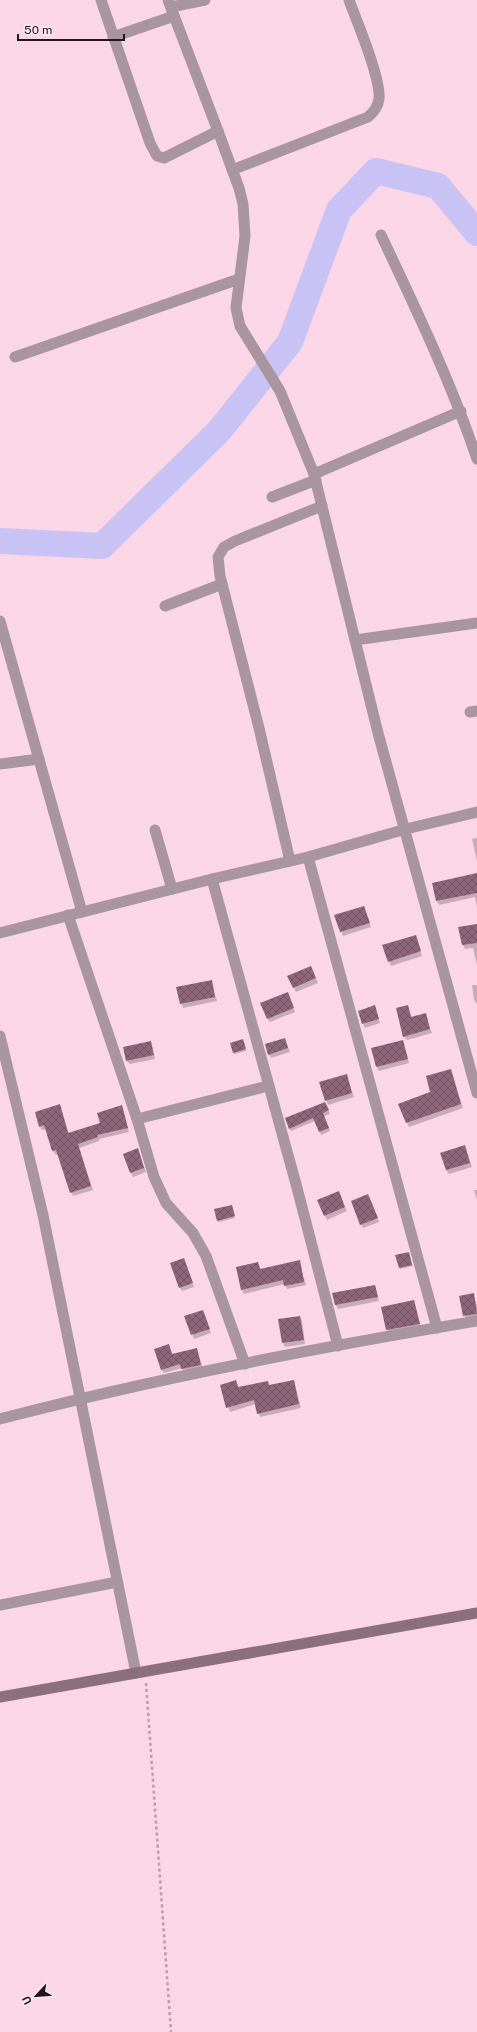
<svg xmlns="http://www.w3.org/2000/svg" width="477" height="2032" font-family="'Public Sans',sans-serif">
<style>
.shadow{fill:#0003}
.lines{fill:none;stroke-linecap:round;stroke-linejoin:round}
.river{stroke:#c8c3f4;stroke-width:26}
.building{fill:url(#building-cross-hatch)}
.path{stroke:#b99ca9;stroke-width:2.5;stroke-dasharray:3 3;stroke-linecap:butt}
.minor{stroke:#a8959d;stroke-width:11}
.secondary{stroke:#8b707c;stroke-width:11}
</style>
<defs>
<pattern id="building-cross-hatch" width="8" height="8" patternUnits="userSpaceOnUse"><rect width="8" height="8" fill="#8d6779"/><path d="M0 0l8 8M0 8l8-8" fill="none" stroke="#735462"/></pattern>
</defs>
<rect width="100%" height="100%" fill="#fad6e6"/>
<g class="shadow">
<path d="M477,838V861L472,839Z"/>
<path d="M477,874V908L475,897L439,905L437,901Z"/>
<path d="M364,907L371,927L343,936L336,916Z"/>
<path d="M477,925V965L473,948L465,949L463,945L460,928Z"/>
<path d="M417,940L422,956L391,966L384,946Z"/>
<path d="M311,967L318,983L296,992L294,988Z"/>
<path d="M211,981L217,1001L183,1008L178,988Z"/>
<path d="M472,985H477V1004L474,1000Z"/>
<path d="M289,997L295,1012L270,1022L267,1018Z"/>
<path d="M408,1006L412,1018L425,1014L432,1033L407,1040L404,1036Z"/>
<path d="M376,1011L380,1023L365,1028L363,1024Z"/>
<path d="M285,1039L290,1052L271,1058L269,1054Z"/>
<path d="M402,1041L409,1063L379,1071L377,1067Z"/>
<path d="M150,1042L155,1059L130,1064L127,1061Z"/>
<path d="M244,1042L246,1051L234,1054L231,1044Z"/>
<path d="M451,1070L463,1108L409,1127L399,1104L431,1092Z"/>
<path d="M346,1075L354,1097L328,1105L320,1082Z"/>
<path d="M60,1105L69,1134L101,1123L121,1106L129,1132L99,1139V1141L79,1148L93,1190L73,1196L59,1154L56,1155L53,1151L47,1129L42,1130L40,1127Z"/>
<path d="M327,1106L330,1114L324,1116L330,1131L321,1135L315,1121L291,1131L289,1128Z"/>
<path d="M465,1146L472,1167L449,1174L446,1170Z"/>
<path d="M138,1149L146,1172L133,1177L131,1173Z"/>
<path d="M474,1190H477V1200Z"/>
<path d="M340,1197L347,1211L327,1220L325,1216Z"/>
<path d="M370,1199L379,1222L363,1228L361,1224Z"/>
<path d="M232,1208L235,1218L218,1222V1220Z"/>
<path d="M409,1254L413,1266L400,1269V1267Z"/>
<path d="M299,1261L306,1285L287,1289L285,1284L244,1294L242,1290L237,1268L258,1263L261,1270Z"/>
<path d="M185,1263L194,1287L182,1291L180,1287Z"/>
<path d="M375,1286L379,1301L338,1309L336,1305L333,1294Z"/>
<path d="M473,1294L477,1305V1318L466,1320L460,1296Z"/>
<path d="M414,1301L421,1328L389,1333L387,1329Z"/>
<path d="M203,1311L211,1333L194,1339L186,1317Z"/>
<path d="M300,1317L302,1321L305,1344L285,1347L283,1343Z"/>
<path d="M169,1346L173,1355L197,1349L203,1369L184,1373L182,1368L164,1373L162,1370Z"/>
<path d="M236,1381L239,1388L268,1382L270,1386L294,1381L301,1408L260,1417L256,1404L230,1412L221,1386Z"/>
</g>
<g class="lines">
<path class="river" d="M0,541L102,546L219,431L290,342L339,210L376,171L438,186L477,233"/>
</g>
<g class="building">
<path d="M477,873V893L436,901L432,883Z"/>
<path d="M364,906L370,923L340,932L334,915Z"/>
<path d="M477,924V943L462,945L458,927Z"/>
<path d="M416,935L421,951L388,962L382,945Z"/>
<path d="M311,966L316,978L293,988L287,976Z"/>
<path d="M212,980L215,997L180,1004L176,987Z"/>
<path d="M288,992L294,1008L267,1019L260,1003Z"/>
<path d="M375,1005L379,1019L362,1024L358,1011Z"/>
<path d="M408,1005L411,1017L426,1013L430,1029L403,1037L396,1008Z"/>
<path d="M285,1038L288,1048L268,1055L265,1044Z"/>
<path d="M243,1039L246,1049L233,1053L230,1043Z"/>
<path d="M403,1040L408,1059L376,1067L371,1048Z"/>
<path d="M151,1041L154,1055L126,1061L123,1047Z"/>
<path d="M451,1069L461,1104L406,1123L398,1104L430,1092L426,1076Z"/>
<path d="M347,1074L352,1093L325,1101L319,1082Z"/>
<path d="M325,1102L329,1110L323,1113L329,1128L319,1132L313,1118L289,1129L285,1118Z"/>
<path d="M60,1104L68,1133L100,1123L97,1113L122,1105L128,1128L97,1135L98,1137L78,1144L91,1186L70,1193L56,1150L52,1151L44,1125L39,1127L35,1112Z"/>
<path d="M465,1145L470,1163L446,1170L440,1153Z"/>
<path d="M138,1148L144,1168L130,1173L123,1154Z"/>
<path d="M339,1191L345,1207L324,1216L317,1200Z"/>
<path d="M368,1194L378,1218L360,1225L351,1201Z"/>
<path d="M232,1205L235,1216L217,1221L214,1209Z"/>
<path d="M409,1252L412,1265L399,1268L395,1255Z"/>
<path d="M184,1258L193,1283L179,1288L170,1263Z"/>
<path d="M300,1260L304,1282L284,1286L283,1280L241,1290L236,1267L258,1262L260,1269Z"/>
<path d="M375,1285L378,1297L335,1305L332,1293Z"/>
<path d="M474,1293L477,1314L463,1316L459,1296Z"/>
<path d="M414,1300L420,1324L386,1330L381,1307Z"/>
<path d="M203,1310L210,1329L191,1335L184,1316Z"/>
<path d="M300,1316L304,1340L282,1343L278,1319Z"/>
<path d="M169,1344L172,1354L197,1348L201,1365L181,1369L180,1364L161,1370L154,1349Z"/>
<path d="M236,1380L238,1387L268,1381L269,1385L294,1380L299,1404L257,1414L254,1400L226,1408L220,1385Z"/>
</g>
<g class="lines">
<path class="path" d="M146,1683L171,2032"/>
<g class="minor">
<path d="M101,0L150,143L157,156L164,158L218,131"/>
<path d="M168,0L218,131L239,188L243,204L245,236L236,308L240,326L280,391L314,474L378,733L477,1093"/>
<path d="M171,7L205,0"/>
<path d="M113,37L174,16"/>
<path d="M232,170L368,117C374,112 378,107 379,99C381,78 357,22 349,0"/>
<path d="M381,235C416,309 451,382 477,459"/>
<path d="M15,357L239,279"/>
<path d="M314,474L461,411"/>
<path d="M272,497L316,480"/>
<path d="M165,606L222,584"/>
<path d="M0,621L82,912"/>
<path d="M355,640L477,623"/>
<path d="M470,712L477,711"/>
<path d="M0,764L39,759"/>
<path d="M155,830L172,889"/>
<path d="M308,857L437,1328"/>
<path d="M290,861L259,728L220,576L218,557L224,547L235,541L322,506"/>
<path d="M212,879L296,1184L338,1346"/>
<path d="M68,915L137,1119L154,1177L166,1203L193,1233L206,1256L245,1364"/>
<path d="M0,933L212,879L308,857L406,829L477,812"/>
<path d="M0,1036L43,1215L136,1673"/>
<path d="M137,1119L268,1086"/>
<path d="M0,1419C157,1378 317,1348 477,1321"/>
<path d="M0,1605L117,1582"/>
</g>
<path class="secondary" d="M0,1697L477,1613"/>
</g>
<g transform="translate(36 1996) rotate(244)" stroke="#fbe9f1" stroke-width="3" paint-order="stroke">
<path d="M0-3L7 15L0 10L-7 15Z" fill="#24151c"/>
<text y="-6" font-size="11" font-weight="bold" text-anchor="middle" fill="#24151c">U</text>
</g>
<path d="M18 34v6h106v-6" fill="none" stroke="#24151c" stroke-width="2"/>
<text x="24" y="34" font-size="12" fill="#24151c" stroke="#fbe9f1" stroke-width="3" paint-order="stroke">50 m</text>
</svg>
